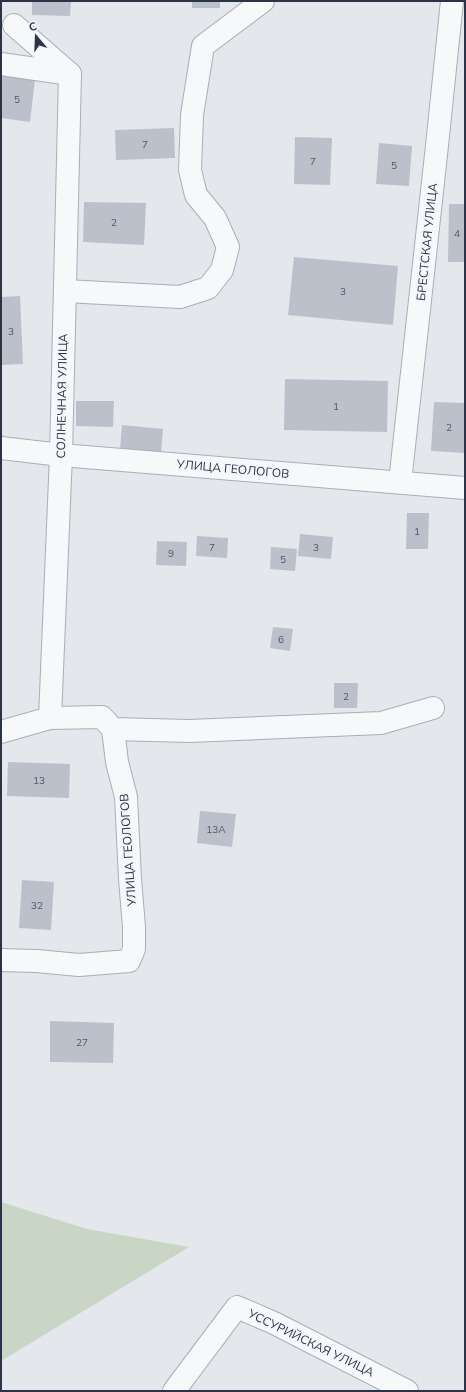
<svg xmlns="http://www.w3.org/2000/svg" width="466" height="1392" font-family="Mulish,sans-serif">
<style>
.green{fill:#c9d6c5}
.building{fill:#bbc0ca}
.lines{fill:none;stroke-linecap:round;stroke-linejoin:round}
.minor-casing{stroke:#a9aeb7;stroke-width:24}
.minor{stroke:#f7f8fa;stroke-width:22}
.labels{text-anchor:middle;stroke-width:4;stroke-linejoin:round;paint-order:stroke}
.number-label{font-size:10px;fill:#4f5766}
.street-label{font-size:12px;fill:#2b3445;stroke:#f4f6f9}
</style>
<rect width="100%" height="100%" fill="#e4e7ec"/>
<path class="green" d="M1,1202L87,1229L189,1247L1,1361Z"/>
<g class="building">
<path d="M32,1H71L70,16L32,15Z"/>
<rect x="192" y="1" width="28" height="7"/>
<path d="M1,75L35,79L30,122L1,118Z"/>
<path d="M174,128L175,158L116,160L115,130Z"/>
<path d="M295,137L332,138L330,185L294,184Z"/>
<path d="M379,143L412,146L409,186L376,184Z"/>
<path d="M84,202L146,203L144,245L83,242Z"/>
<path d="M449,204H465V262H448Z"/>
<path d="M294,257L398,266L393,325L288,315Z"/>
<path d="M20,296L23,364L1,365V297Z"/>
<path d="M285,379L388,381L387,432L284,430Z"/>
<path d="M76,401H114L113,427L76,426Z"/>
<path d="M434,402L465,403V453L431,451Z"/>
<path d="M122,425L163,429L161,453L120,450Z"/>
<path d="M407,513H429L428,549H406Z"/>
<path d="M300,534L333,537L331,559L298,556Z"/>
<path d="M197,536L228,538L227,558L196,556Z"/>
<path d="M157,541L187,542L186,566L156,565Z"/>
<path d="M271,547L297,549L295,571L270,569Z"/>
<path d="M273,627L293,629L290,651L270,648Z"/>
<path d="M334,683H358L357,708H334Z"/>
<path d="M8,762L70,764L69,798L7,796Z"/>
<path d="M200,811L236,814L232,847L197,843Z"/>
<path d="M22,880L54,882L51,930L19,928Z"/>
<path d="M50,1021L114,1023L113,1063L50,1062Z"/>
</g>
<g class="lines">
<defs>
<g id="minor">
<path d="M14,25L70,74L61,455L50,718"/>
<path d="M1,64L70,74"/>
<path d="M65,291L180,297L208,288L222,270L228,247L215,218L196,195L190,170L192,115L203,46L263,1"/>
<path d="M1,448L61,455L465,488"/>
<path d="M400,482L436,155L452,1"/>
<path d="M113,729L189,731L381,723L433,708"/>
<path d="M1,732L50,718L102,717L113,729L117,762L126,797L130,879L134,927V949L129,961L79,965L37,961L1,960"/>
<path d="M174,1391L237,1307L274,1323L407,1391"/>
</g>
</defs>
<use href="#minor" class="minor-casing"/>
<use href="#minor" class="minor"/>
</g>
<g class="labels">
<g class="number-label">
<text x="17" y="103">5</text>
<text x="145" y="148">7</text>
<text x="313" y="165">7</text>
<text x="394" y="169">5</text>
<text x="114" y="226">2</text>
<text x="457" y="237">4</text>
<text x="343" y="295">3</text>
<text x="11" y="335">3</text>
<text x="336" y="410">1</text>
<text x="449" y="431">2</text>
<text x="417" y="535">1</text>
<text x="212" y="551">7</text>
<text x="316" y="551">3</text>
<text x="171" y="557">9</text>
<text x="283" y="563">5</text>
<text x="281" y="643">6</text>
<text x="346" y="700">2</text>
<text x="39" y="784">13</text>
<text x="216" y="833">13А</text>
<text x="37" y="909">32</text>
<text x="82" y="1046">27</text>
</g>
<g class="street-label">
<text transform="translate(427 242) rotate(-84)" y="4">БРЕСТСКАЯ УЛИЦА</text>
<text transform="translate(62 396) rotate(-89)" y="4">СОЛНЕЧНАЯ УЛИЦА</text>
<text transform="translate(233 469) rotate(5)" y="4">УЛИЦА ГЕОЛОГОВ</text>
<text transform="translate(128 850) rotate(-94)" y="4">УЛИЦА ГЕОЛОГОВ</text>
<text transform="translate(311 1343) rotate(26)" y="4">УССУРИЙСКАЯ УЛИЦА</text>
</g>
</g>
<rect width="466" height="1392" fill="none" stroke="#2b3445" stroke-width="4"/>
<g transform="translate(36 36) rotate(341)" stroke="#f4f6f9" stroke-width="3" paint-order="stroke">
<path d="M0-3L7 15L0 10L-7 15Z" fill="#2b3445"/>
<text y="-6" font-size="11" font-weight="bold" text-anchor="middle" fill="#2b3445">С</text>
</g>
</svg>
